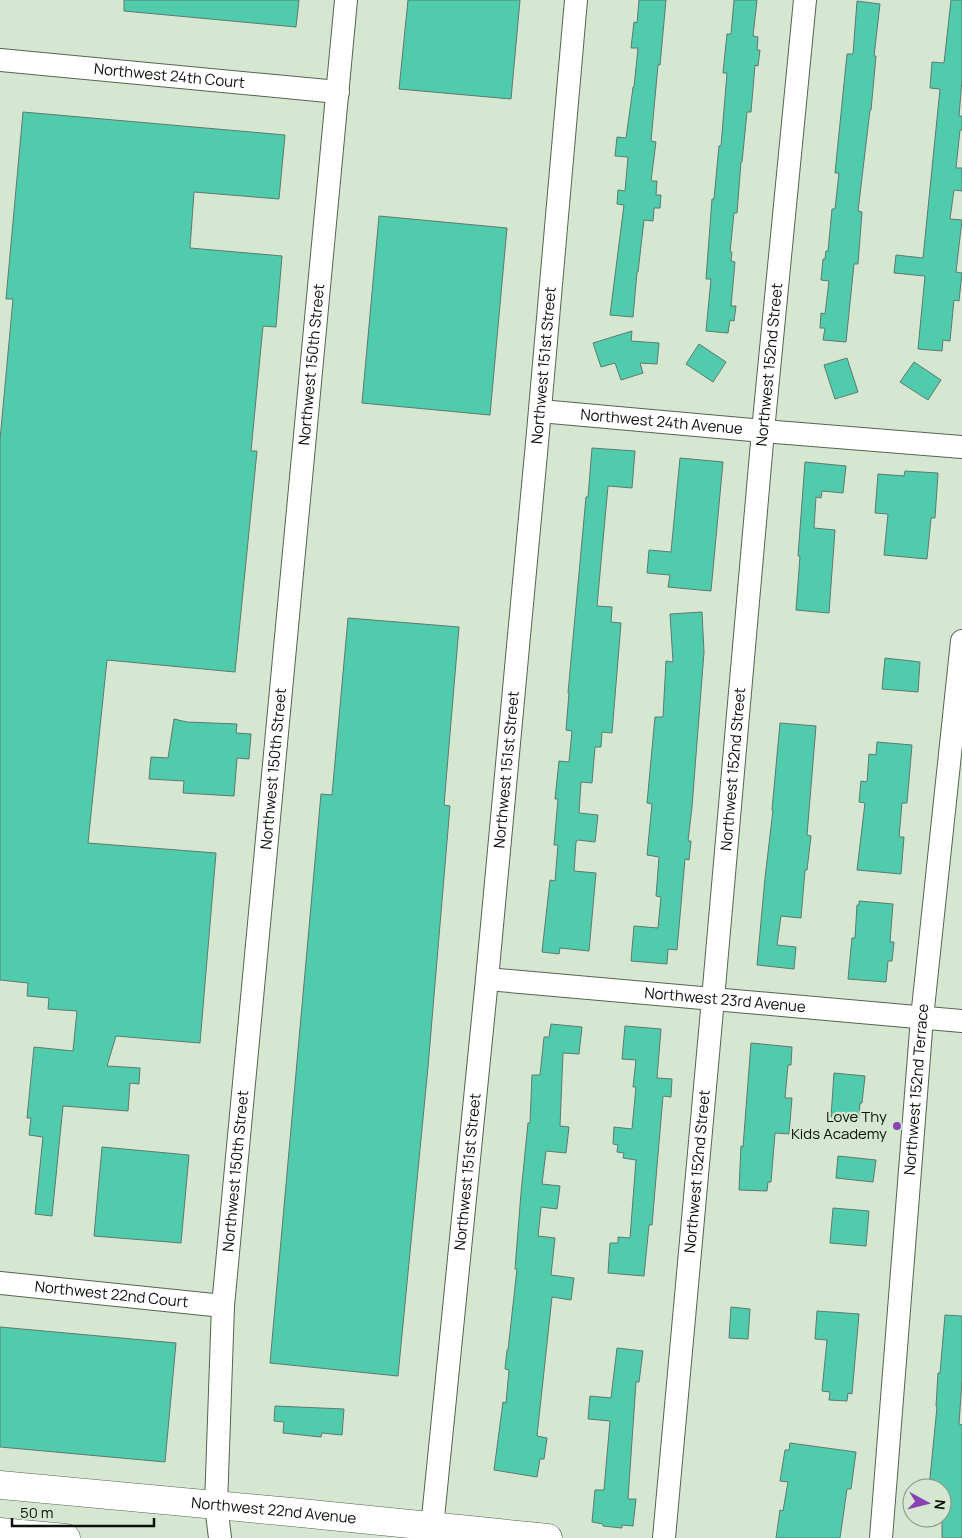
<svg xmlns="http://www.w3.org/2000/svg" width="962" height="1538" font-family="Manrope,sans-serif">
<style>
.building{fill:#50ccad;stroke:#5c7a70}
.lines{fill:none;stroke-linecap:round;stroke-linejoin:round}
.minor-casing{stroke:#546450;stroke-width:24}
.major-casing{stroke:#546450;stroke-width:29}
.minor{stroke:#fff;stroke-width:22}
.major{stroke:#fff;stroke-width:28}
.poi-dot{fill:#8941b3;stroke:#d5e7d0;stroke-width:2}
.labels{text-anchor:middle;stroke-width:4.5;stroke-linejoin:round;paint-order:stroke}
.street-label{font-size:15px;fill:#0a1109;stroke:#d5e7d0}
.poi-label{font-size:15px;fill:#0a1109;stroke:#d5e7d0;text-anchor:end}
</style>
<rect width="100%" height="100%" fill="#d5e7d0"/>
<g class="building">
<path d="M124,0H299L296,27L124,11Z"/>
<path d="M408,0H520L511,99L399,89Z"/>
<path d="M639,0H666L660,65H658L651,141L656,142L651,181H657L656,195H661L660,208H654L653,221L644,220L638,272H637L633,317L610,315L624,205L617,204L618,190L625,191L628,157L615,156L617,137L626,138L632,95L633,87H634L638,48H631L634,22L637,23Z"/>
<path d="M734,0H757L753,36L758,37L757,50H760L758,66L755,65L751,112H747L742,162H741L737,213H734L730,252H732L731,261L735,262L731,306H736L734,321L730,320L728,333L706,331L711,279H706L712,199H714L719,146H721L727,73H723L727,34H731Z"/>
<path d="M951,0H962V80L959,116H962V130H960L956,168H962V191L954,190L950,219L962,220L956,272L962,273L959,301L954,300L950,341L943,340L942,351L918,349L925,276L894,273L896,255L923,258L940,89L930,88L932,62L944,63Z"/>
<path d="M857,1L880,4L874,56H876L871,110H870L858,211L862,212L858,264H854L846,342L823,340L825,328H820L821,313L825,314L829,281L821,280L823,259H825L826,251H828L832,209H835L839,173H835L847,54H853Z"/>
<path d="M23,112L285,135L279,199L194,192L190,248L282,256L276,327L263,326L251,451H257L235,672L107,660L88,843L216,853L200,1043L116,1036L107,1066L140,1068L139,1084L130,1083L128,1111L63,1106L52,1216L35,1214L43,1137L29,1135L31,1118H27L34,1047L73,1051L77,1011L48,1009L49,998L27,996L28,983L0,980V440L13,299H6Z"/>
<path d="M379,216L507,228L490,415L362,403Z"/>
<path d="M632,331L631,341L659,343L657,364L640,363L643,373L621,380L615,363L601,367L593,343Z"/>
<path d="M699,344L726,362L713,382L686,364Z"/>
<path d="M847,358L858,392L835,399L824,365Z"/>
<path d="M914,362L941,380L928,400L900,382Z"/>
<path d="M592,448L635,451L632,488L608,486L597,606L612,607L611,622L621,623L612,733L602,732L601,747H595L592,783L581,782L579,813L598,815L595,842L578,840L576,842L574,871L596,873L589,951L560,948L559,954L542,952L550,880L555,881L558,845H554L558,799H555L559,761L569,762L572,731L566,730L569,693H568L586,497H588Z"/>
<path d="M680,458L723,462L711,591L668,587L670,575L647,573L649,550L671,552Z"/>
<path d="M805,462L846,466L843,493L822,491L821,498L816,497L814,528L835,530L829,613L796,610L800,556H798Z"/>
<path d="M905,471L938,473L935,518H931L927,559L884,555L888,514L875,513L878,474L904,476Z"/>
<path d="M702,612L704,652L692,807L688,841H691L689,860L685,859L677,950L668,949L667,964L631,961L634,926L658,928L661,897L656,896L659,857L647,855L652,804L647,803L655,717H663L666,661L673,662L670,614Z"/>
<path d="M348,618L459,627L444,805L450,806L428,1067L398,1376L270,1363L321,794L332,795Z"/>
<path d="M885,658L920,662L918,692L882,689Z"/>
<path d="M174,719L187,722L237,724L236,733L251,734L249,759L237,758L234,796L183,793L184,781L149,779L151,757L168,758Z"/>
<path d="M780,723L816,726L807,835L811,836L807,870H805L801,918L781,916L777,945L796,947L794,969L757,965L765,878L773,810H772Z"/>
<path d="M877,742L912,745L907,803H902L899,837H904L901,874L857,870L865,803L859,802L861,781L867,782L869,754L876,755Z"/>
<path d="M859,901L893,904L890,942H894L892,961H888L886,982L848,979L852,938H855L857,905H859Z"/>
<path d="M551,1024L582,1027L579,1054L563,1053L560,1126L569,1127L566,1153L546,1151L542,1184L560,1186L557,1209L541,1207L538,1236L555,1238L551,1275L574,1278L571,1300L552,1297L537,1436L547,1438L544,1459H540L537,1477L494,1470L503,1402L506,1403L509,1370L505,1369L507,1350H508L517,1269H515L521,1193L528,1123H530L532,1075H540L544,1037H549Z"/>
<path d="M625,1026L661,1029L657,1078L672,1079L671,1097L663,1096L652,1225H649L644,1276L608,1273L610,1243H618V1237L630,1238L636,1160L623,1158L624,1153L617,1152L618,1145L613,1144L614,1127L632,1129L636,1087H633L636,1060L622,1059Z"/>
<path d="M751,1043L792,1047L791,1065H788L785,1098H792L789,1134L775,1133L771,1182H768L767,1191L739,1190L741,1146L743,1147Z"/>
<path d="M834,1073L865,1076L862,1103H860L859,1119L831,1117Z"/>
<path d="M102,1147L189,1155L181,1243L94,1236Z"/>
<path d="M838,1156L876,1160L873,1182L836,1178Z"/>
<path d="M833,1208L869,1211L866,1246L830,1243Z"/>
<path d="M731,1307L750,1309L748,1339L729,1338Z"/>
<path d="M817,1311L859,1314L852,1394L848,1393L847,1401L829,1400L830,1392L822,1391L827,1340L815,1339Z"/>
<path d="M945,1315L962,1316V1380L959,1424L962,1425V1538H942V1488H929L937,1407L936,1406L938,1373H940Z"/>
<path d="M0,1327L176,1343L165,1462L0,1447Z"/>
<path d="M617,1348L643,1351L639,1382H636L628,1499H636L633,1526L622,1525V1528L603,1526V1524L592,1522L595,1490H604L610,1421L588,1419L590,1396L611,1398Z"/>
<path d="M275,1406L344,1409L342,1435L322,1433L321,1437L283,1433L284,1422L274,1421Z"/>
<path d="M790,1443L856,1452L851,1489H847L840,1538H776L780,1510L783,1511L788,1482L780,1481L785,1450H789Z"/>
</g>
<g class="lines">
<defs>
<g id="minor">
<path id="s1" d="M0,60L338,92"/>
<path id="s2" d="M540,411L763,431L962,447"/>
<path id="s3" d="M487,979L962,1021"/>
<path id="s4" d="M0,1283L223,1306"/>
<path id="s5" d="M220,1538L216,1505L223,1306L346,0"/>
<path id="s6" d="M431,1538L487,979L538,432L576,0"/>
<path id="s7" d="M664,1538L713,999L763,431L805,0"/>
<path id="s8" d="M881,1538L922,1018L962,641"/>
</g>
<g id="major">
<path id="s9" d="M0,1485L291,1512L548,1538"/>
<path d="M0,1532L66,1538"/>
</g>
</defs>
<use href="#minor" class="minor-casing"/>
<use href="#major" class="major-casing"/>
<use href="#minor" class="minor"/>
<use href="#major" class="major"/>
</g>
<circle class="poi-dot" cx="897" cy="1126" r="5"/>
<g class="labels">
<g class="street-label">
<text dy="5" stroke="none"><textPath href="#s1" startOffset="170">Northwest 24th Court</textPath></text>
<text dy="5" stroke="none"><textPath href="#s5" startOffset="1178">Northwest 150th Street</textPath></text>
<text dy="5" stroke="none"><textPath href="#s6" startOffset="1178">Northwest 151st Street</textPath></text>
<text dy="5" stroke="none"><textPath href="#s7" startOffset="1178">Northwest 152nd Street</textPath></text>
<text dy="5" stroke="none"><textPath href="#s2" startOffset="122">Northwest 24th Avenue</textPath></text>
<text dy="5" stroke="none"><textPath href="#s5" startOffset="772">Northwest 150th Street</textPath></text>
<text dy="5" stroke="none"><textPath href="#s6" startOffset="772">Northwest 151st Street</textPath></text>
<text dy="5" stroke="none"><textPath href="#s7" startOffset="772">Northwest 152nd Street</textPath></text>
<text dy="5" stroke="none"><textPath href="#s3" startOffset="239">Northwest 23rd Avenue</textPath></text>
<text dy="5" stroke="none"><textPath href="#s8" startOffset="450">Northwest 152nd Terrace</textPath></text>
<text dy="5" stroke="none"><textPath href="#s5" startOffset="368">Northwest 150th Street</textPath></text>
<text dy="5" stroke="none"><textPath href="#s6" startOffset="368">Northwest 151st Street</textPath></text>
<text dy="5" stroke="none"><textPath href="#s7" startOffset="368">Northwest 152nd Street</textPath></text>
<text dy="5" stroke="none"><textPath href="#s4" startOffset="112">Northwest 22nd Court</textPath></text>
<text dy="5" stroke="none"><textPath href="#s9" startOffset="275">Northwest 22nd Avenue</textPath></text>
</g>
<g class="poi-label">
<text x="887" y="1122">Love Thy<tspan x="887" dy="17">Kids Academy</tspan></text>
</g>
</g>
<g transform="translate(927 1503) rotate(97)"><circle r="24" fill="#d5e7d0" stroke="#849180"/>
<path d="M0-4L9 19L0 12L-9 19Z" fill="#8941b3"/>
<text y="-8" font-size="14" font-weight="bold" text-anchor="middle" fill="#0a1109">N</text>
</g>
<path d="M12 1518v8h142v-8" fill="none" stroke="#0a1109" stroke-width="2.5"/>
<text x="20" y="1518" font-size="15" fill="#0a1109" stroke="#d5e7d0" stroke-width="4" paint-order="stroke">50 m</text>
</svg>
